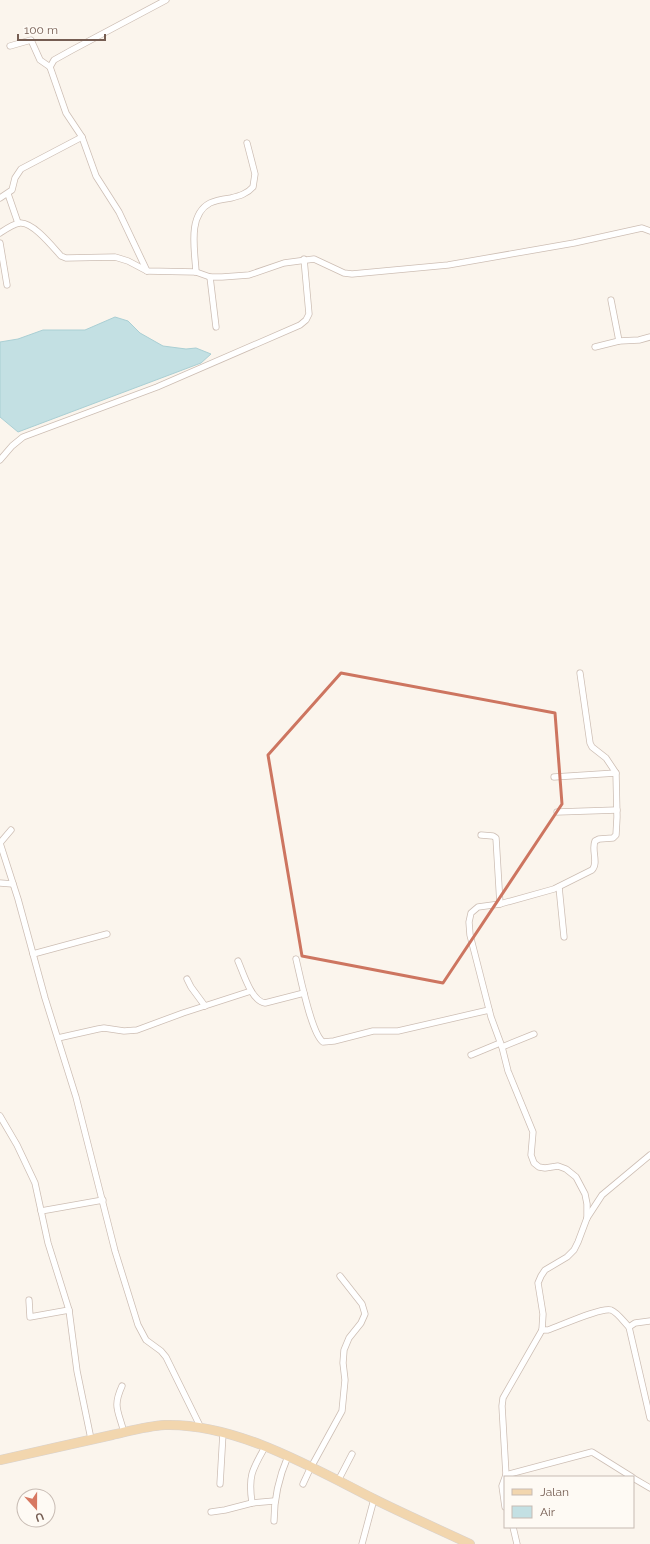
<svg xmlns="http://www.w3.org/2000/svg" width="650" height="1544" font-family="Raleway,sans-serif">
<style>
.water{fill:#c3e0e3;stroke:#aacfd4}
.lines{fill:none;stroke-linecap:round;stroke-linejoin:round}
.street-casing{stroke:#cdbeb4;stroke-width:7}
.primary-casing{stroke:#d8d2cf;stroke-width:10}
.street{stroke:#fff;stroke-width:5.5}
.primary{stroke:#f2d6ae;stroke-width:9}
.marked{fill:none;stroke:#cd7560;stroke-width:3;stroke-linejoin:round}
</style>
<rect width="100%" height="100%" fill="#fbf5ed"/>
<path class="water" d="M115,317L128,321L140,333L163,346L186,349L196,348L211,354L201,363L18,432L0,417V342L18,339L43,330H85Z"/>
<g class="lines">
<defs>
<g id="street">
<path d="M10,46L31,40L40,60L50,67L66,113L82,137L96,176L119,212L147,271"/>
<path d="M50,67L54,60L72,50L166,0"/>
<path d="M8,194L18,223"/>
<path d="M0,198L12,190L15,178L21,169L82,137"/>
<path d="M0,233C6,229 13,224 20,223C33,222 52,246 61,256L66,258L115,257L128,261L147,271L196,272L210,277H222L249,275L284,263L314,259L344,273L352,274L448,265L574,243L642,228L650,231"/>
<path d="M0,243L7,285"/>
<path d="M196,272C195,251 187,215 210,203C216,200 224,199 231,198C239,196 247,194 253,187L255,174L247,143"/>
<path d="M210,277L216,327"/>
<path d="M611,300L619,341"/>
<path d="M595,347L619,341L639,340L650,337"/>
<path d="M0,460L12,446L23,437L157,387L300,325L306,320L309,314L304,259"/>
<path d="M580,673L590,743L592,747L606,758L616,773L617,817L616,835L613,838L599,839L595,841C591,850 599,863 592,870L554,889L500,904L478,907L471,913L469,922L470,935L491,1017L502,1047L508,1071L533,1132L531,1155L534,1163L539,1167L545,1168L558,1166L566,1169L576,1177L585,1194L587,1204V1218"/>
<path d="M554,777L616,773"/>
<path d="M557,812L617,810"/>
<path d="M11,830L0,843L18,899L45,998L76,1097L115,1251L138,1325L146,1340L161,1351L166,1357L201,1428"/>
<path d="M481,835L493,836L496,838L500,904"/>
<path d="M0,883L13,884"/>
<path d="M559,887L564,937"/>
<path d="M33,954L107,934"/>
<path d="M296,959C300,975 311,1033 323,1042L334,1041L373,1031H398L489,1010"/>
<path d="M238,961C243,972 251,1001 265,1003L304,993"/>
<path d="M187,979L191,987L205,1006"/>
<path d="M58,1038L98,1029L104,1028L124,1031L137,1030L183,1013L251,991"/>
<path d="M502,1047L534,1034"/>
<path d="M471,1055L500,1043"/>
<path d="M0,1116L17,1145L35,1183L48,1243L69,1310L77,1371L91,1439"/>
<path d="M41,1211L103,1200"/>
<path d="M29,1300L30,1317L69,1310"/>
<path d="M629,1327L650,1418"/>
<path d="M542,1330H548C560,1326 601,1307 611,1310C617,1312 624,1322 629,1327L635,1323L650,1321"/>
<path d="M122,1386C112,1408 119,1411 124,1433"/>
<path d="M506,1475L592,1452L632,1477"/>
<path d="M633,1478L650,1488"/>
<path d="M339,1479L352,1454"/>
<path d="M220,1484L223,1433"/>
<path d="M303,1484L309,1471L342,1411L345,1380L343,1363L344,1350L349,1338L361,1323L365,1314L362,1304L340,1276"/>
<path d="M252,1503L274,1501"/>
<path d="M505,1507L502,1486L506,1475L502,1406L503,1398L542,1330L543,1314L538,1283L541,1276L545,1270L567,1257L574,1250L578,1242L587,1218L602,1195L650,1155"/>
<path d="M211,1512L225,1510L252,1503C248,1476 252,1470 265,1447"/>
<path d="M274,1521C274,1499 279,1477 288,1456"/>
<path d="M513,1527L517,1544"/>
<path d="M362,1544L374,1499"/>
</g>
<path id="primary" d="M0,1460C37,1452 75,1443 112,1435C130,1431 147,1426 165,1425C236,1423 313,1468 374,1499C406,1515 438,1529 470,1544"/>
</defs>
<use href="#street" class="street-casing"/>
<use href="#primary" class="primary-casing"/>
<use href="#street" class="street"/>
<use href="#primary" class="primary"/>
</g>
<path class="marked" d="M341,673L555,713L562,804L443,983L302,956L268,755Z"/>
<rect x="504" y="1476" width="130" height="52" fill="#fefaf4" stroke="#c7bbb3"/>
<rect x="512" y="1489" width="20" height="6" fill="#f2d6ae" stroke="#c7bbb3"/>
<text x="540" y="1496" font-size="12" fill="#755d52">Jalan</text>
<rect x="512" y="1506" width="20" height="12" fill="#c3e0e3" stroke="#c7bbb3"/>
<text x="540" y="1516" font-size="12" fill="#755d52">Air</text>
<g transform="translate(36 1508) rotate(159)"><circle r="19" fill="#fefaf4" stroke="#c7bbb3"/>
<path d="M0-3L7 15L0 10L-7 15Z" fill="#d77861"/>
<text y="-6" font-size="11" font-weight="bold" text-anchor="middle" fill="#755d52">U</text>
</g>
<path d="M18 34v6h87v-6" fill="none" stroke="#755d52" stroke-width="2"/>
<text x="24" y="34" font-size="12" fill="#755d52" stroke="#fefaf4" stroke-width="3" paint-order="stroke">100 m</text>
</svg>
